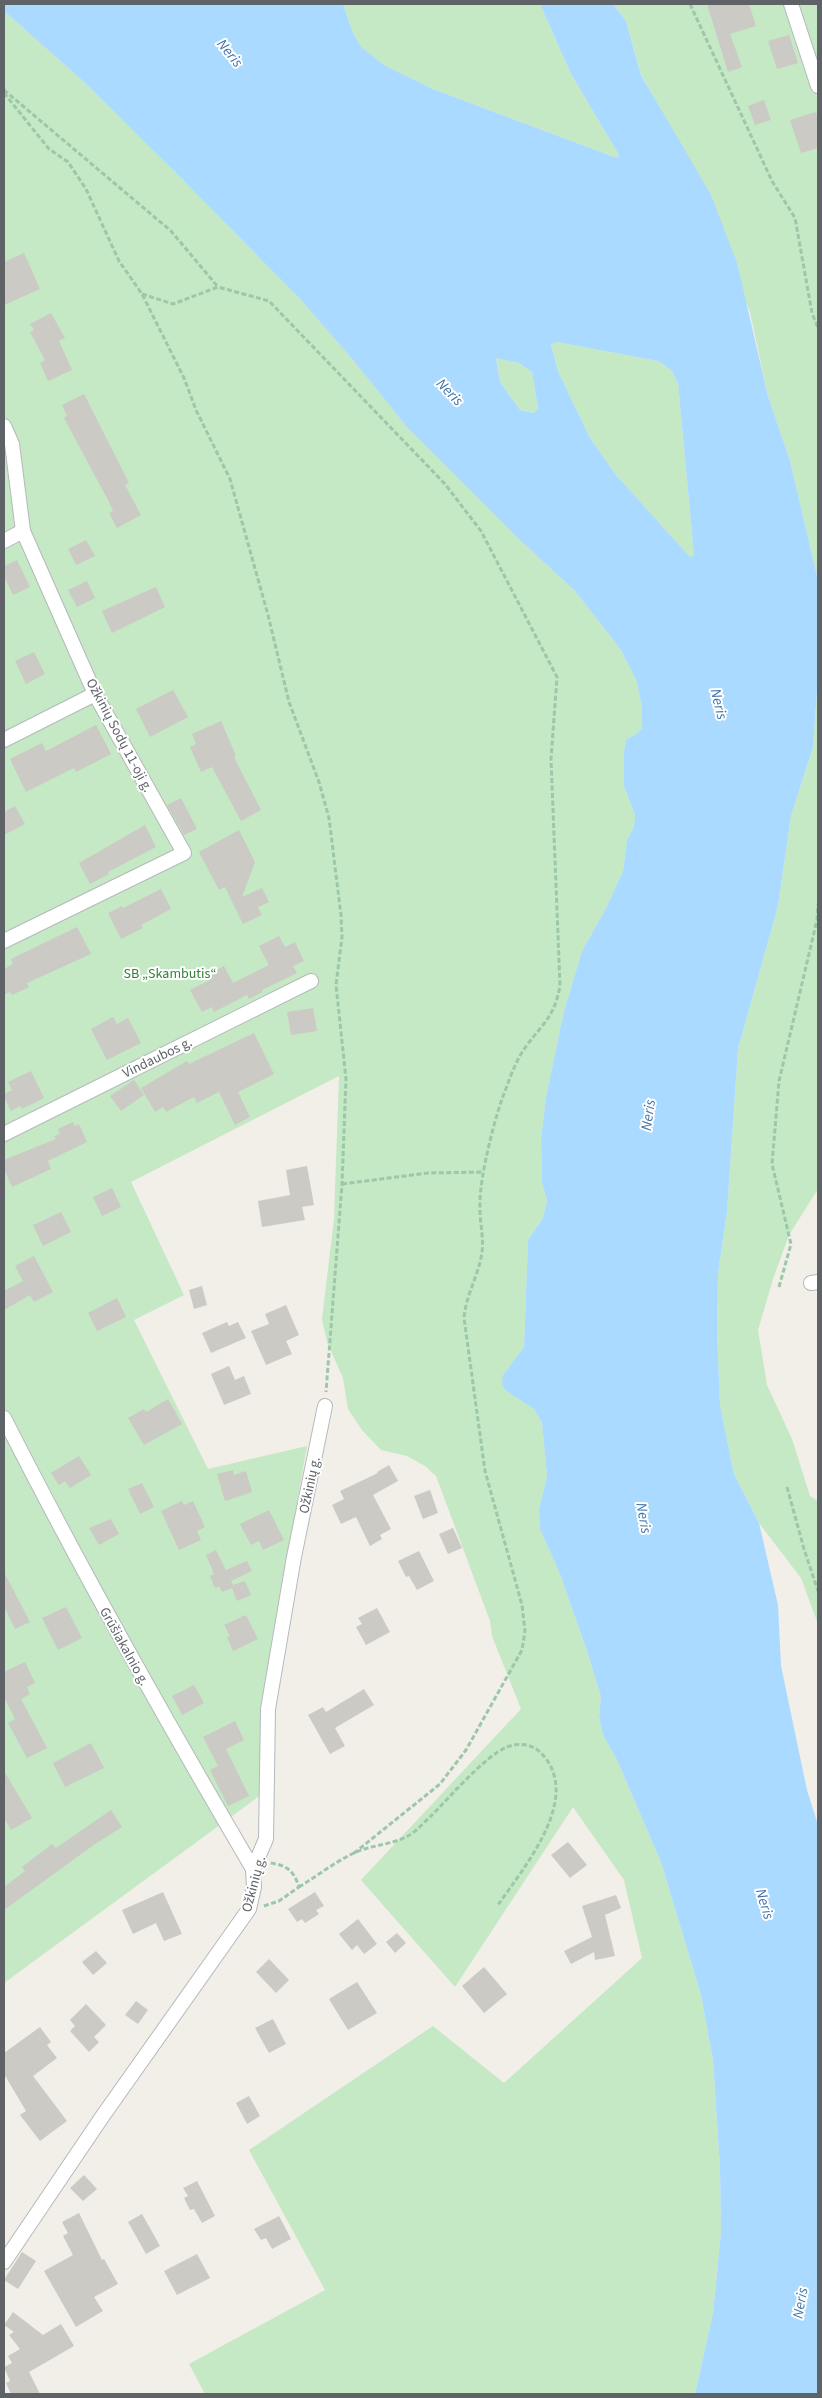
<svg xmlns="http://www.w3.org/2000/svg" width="822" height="2398" font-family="'Source Sans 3',sans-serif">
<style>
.green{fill:#c5e8c5}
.water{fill:#aadaff;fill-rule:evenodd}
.building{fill:#cccac5}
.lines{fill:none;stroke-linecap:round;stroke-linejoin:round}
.minor-casing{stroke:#b5b8bc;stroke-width:16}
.path{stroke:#9cc7a9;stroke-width:3;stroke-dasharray:5 2.5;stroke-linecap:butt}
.minor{stroke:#fff;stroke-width:14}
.labels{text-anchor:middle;stroke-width:4;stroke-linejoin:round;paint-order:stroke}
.street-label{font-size:14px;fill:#5f6368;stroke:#fff}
.park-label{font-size:14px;fill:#348238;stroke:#fff}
.water-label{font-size:15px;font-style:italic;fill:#4174aa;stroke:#fff}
</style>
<rect width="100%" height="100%" fill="#f1efe8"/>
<g class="green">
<path d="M343,4H540L571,74L619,155L617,158L433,89L384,65L361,48L353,33Z"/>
<path d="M613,4H818V580L790,461L768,396L750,312L670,126L641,74L626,21Z"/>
<path d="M4,11L83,81L178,175L300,299L353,360L406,426L522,542L575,591L621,650L637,682L642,708V729L636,735L626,740L624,751V786L635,815L634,827L627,840L623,871L605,910L582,951L563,1015L546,1097L541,1140L542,1183L547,1200L543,1218L528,1240L524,1347L503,1375L506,1391L534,1409L542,1423L547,1476L539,1510L540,1529L560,1574L587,1651L601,1697L599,1716L603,1735L617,1760L661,1862L701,1995L713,2060L720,2168L721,2232L713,2313L695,2394H205L189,2364L325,2290L249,2150L433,2026L504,2083L642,1958L624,1880L573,1807L455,1987L361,1880L521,1709L492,1636L490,1621L436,1476L425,1466L407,1456L381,1450L362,1430L348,1409L343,1378L327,1342L322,1319L334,1219L339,1076L131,1182L184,1295L134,1320L208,1469L307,1446L262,1701V1794L4,1983Z"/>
<path d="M557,342L658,361L671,370L678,383L694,555L690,557L616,475L590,438L558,371L551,343Z"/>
<path d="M496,357L519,363L532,372L538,410L534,413L520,410L500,382Z"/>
<path d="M818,677V1189L789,1235L773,1279L758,1330L767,1385L792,1439L810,1496L818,1501V1624L801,1578L759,1523L734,1474L720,1405L717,1333L718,1273L727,1212L738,1049L778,906L791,816L813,747Z"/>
</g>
<path class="water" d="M4,4H343L353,33L361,47L384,65L433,89L617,158L619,155L571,74L540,4H613L626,21L641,75L711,195L737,263L768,396L790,461L818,580V677L813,747L791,816L778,906L738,1049L727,1212L718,1273L717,1333L720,1405L734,1474L759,1523L778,1605L781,1666L807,1790L818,1825V2394H695L713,2313L721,2232L720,2168L713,2060L701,1995L661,1862L617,1760L603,1735L599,1716L601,1697L587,1651L560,1574L540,1529L539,1510L547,1476L542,1423L534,1409L506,1391L502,1384L503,1375L524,1347L528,1240L543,1218L547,1200L542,1183L541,1140L546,1097L563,1015L582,951L605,910L623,871L627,840L634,827L635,815L624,786V751L626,740L635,735L642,729V708L637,682L621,650L575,591L522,542L406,426L353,360L300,299L178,175L83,81L4,11ZM557,342L658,361L671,370L678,383L694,555L690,557L616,475L590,438L558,371L551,344ZM496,358L519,363L532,372L538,409L534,413L520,410L500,382Z"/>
<g class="building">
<path d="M707,4H749L756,26L730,34L742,67L728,72Z"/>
<path d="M789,35L798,63L777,69L768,41Z"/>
<path d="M764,100L771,120L755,125L748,106Z"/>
<path d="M816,112L818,120V148L801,153L790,120Z"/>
<path d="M24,253L40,289L4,305V262Z"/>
<path d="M51,313L65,338L59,341L72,370L48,381L40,363L45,360L30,332L34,330L30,324Z"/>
<path d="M84,394L129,483L125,485L141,515L117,528L109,513L113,511L109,502L64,418L67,416L62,405Z"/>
<path d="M86,540L95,556L76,565L68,549Z"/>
<path d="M17,560L30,587L13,595L4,576V566Z"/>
<path d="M87,581L95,598L77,607L68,590Z"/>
<path d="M156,587L165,607L112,633L102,611Z"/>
<path d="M34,652L45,674L26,684L15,661Z"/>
<path d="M173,690L188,717L150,737L136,709Z"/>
<path d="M221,721L236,756L234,757L261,810L241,821L212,767L201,772L190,747L196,744L192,734Z"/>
<path d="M96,725L111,754L76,772L74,768L26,792L10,759L42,743L46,751Z"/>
<path d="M181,798L197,829L184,835L167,805Z"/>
<path d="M15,806L25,824L4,835V812Z"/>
<path d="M145,825L156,847L108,872L109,874L90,884L79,863Z"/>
<path d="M239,830L255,862L242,897L262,888L269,902L258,907L262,915L243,924L225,887L219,890L199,852Z"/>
<path d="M161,889L171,909L141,925L143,928L121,939L108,913L122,906L123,908Z"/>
<path d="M77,927L91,954L27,983L29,987L12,995L10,992L4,995V969L13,964L11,959Z"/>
<path d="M279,936L285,947L295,942L304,961L293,966L297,973L262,990L263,992L249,999L247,995L214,1012L212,1007L202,1012L190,990L212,979L210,973L224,966L233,983L269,965L259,946Z"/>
<path d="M313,1008L317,1031L291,1035L287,1012Z"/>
<path d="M113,1017L117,1024L128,1018L141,1043L107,1060L91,1029Z"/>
<path d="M254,1033L274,1074L238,1092L250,1117L235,1125L219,1092L197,1103L194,1097L166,1112L163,1107L155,1112L141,1088L187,1061L189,1064Z"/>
<path d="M31,1071L44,1098L22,1109L20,1106L11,1111L4,1097V1094L12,1090L8,1082Z"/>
<path d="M134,1080L144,1095L121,1111L110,1096Z"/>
<path d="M73,1122L75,1126L79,1124L87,1142L48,1161L51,1169L12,1187L4,1169V1160L56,1139L54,1136L60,1134L58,1129Z"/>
<path d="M307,1166L314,1205L302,1207L305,1220L262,1227L258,1201L290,1195L286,1170Z"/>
<path d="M112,1188L121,1207L102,1216L93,1197Z"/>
<path d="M61,1212L71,1232L43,1246L33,1225Z"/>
<path d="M34,1256L53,1292L34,1302L30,1295L4,1310V1291L23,1281L15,1266Z"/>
<path d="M202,1286L207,1305L194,1309L189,1290Z"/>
<path d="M117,1298L126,1317L97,1331L88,1313Z"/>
<path d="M286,1305L299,1335L286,1341L292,1354L266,1365L251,1331L269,1324L265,1314Z"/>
<path d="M227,1322L229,1326L238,1322L246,1338L211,1353L202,1333Z"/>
<path d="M229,1366L235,1380L244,1376L251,1394L224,1405L211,1374Z"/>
<path d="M168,1399L182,1424L144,1445L128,1418L144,1409L146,1412Z"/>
<path d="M79,1456L91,1475L70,1488L65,1481L59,1485L51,1473Z"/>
<path d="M389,1465L398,1481L373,1495L391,1529L380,1535L382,1539L370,1546L356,1517L341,1524L332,1505L344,1499L340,1491L378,1473L377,1472Z"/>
<path d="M233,1470L234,1475L246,1471L252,1492L225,1501L217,1474Z"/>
<path d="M142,1483L154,1507L140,1514L128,1489Z"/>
<path d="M430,1490L438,1513L423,1519L414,1496Z"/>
<path d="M182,1501L184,1505L193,1501L205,1527L197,1531L201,1540L179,1550L161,1511Z"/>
<path d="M269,1510L284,1540L263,1550L259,1541L251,1545L240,1524Z"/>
<path d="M111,1519L119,1534L99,1545L89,1528Z"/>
<path d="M453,1528L462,1548L448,1554L439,1534Z"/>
<path d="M216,1550L226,1570L247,1561L252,1571L231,1581L233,1585L245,1581L251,1595L237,1601L232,1588L222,1592L219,1586L215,1588L210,1576L214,1574L206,1555Z"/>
<path d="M419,1551L434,1581L417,1590L409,1576L406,1577L398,1561Z"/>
<path d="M4,1572L30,1622L15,1629L4,1606Z"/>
<path d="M66,1607L82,1638L58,1650L42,1618Z"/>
<path d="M377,1608L390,1632L366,1645L356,1627L362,1624L358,1618Z"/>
<path d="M246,1615L258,1639L233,1651L227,1637L230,1636L224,1625Z"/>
<path d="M25,1662L35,1683L27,1687L30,1694L21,1699L47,1748L27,1758L8,1723L15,1719L4,1697V1672Z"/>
<path d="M194,1685L204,1703L182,1715L172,1696Z"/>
<path d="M364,1689L374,1705L335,1728L345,1746L330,1754L308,1715L323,1707L326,1712Z"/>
<path d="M235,1721L244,1740L226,1749L249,1796L228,1806L210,1770L218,1766L203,1737Z"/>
<path d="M91,1743L104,1768L65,1787L53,1763Z"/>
<path d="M4,1771L32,1818L11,1830L4,1818Z"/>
<path d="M111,1810L122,1827L95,1844L4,1910V1887L25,1871L22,1867L52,1844L56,1848Z"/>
<path d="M568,1842L587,1865L570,1878L551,1855Z"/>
<path d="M163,1892L182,1934L164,1941L156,1923L133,1934L122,1910Z"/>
<path d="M315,1892L324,1906L316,1910L319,1914L305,1923L302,1919L297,1922L288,1909Z"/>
<path d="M616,1895L621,1908L605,1915L615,1956L595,1960L594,1952L571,1964L564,1951L592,1937L582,1906Z"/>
<path d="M358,1919L377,1944L364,1954L357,1945L352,1950L339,1934Z"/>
<path d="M397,1933L406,1943L395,1953L386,1942Z"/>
<path d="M96,1951L107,1963L93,1975L82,1962Z"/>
<path d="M269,1959L289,1980L276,1993L256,1972Z"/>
<path d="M484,1967L507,1994L484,2013L462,1986Z"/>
<path d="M357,1982L377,2013L348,2030L329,1999Z"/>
<path d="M136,2001L148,2010L138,2024L125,2015Z"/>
<path d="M86,2004L106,2025L94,2037L99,2042L89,2052L70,2031L75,2026L70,2020Z"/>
<path d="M273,2019L286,2044L269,2053L255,2028Z"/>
<path d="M40,2027L51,2042L47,2045L57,2058L33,2076L67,2121L40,2141L20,2115L26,2111L4,2074V2053Z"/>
<path d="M249,2096L260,2116L247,2124L236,2103Z"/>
<path d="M84,2175L97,2189L83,2201L70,2188Z"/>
<path d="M197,2181L215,2216L202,2223L194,2209L190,2210L184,2198L188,2196L183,2188Z"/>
<path d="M79,2213L102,2260L104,2259L118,2284L94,2297L103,2311L76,2327L44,2271L73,2255L63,2236L68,2233L62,2222Z"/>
<path d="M142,2214L160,2246L146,2254L128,2222Z"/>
<path d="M279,2216L291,2239L272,2249L266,2238L261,2240L254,2229Z"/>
<path d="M22,2252L36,2261L18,2289L4,2280Z"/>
<path d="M197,2254L210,2278L177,2295L164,2271Z"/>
<path d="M13,2312L43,2335L61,2324L74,2346L29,2372L40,2394H11L6,2383L10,2381L4,2367L12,2363L8,2356L20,2349L9,2335L14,2332L4,2325Z"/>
</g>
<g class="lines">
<defs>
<g id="minor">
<path d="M791,4L818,86"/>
<path d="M4,426L12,444L23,531L95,694L184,853L4,941"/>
<path d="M4,541L23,531"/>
<path d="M4,740L95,694"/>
<path d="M4,1134L311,981"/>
<path d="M811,1283L818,1282"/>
<path d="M4,1418C82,1572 166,1721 253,1869"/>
<path d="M4,2262L102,2117L249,1909L254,1887L253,1869L266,1839L268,1709L294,1557L325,1406"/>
</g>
</defs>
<use href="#minor" class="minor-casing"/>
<g class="path">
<path d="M690,4L772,181L795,218L812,313L818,328"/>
<path d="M4,90L171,231L218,287"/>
<path d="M4,93L49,149L68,162L86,189L119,261L142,294L184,378L196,410L230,479L268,615L289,702L319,782L329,818L341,915L342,937L336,985L346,1079L342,1184L326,1392"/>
<path d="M142,294L173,304L218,287L269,301L445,484L481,531L557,677L551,759L560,986C554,1017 545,1021 527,1045C515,1061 509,1081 502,1099C493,1125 480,1177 480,1203C479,1220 484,1236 482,1252C479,1275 466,1294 464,1318L485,1471L522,1605L525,1631L522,1650L466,1750L440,1784L353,1854"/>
<path d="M342,1184L428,1173L484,1172"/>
<path d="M779,1287L791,1244L772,1164L779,1081L817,920L818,904"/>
<path d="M787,1487L804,1549L818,1591"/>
<path d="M299,1887C317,1876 335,1862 354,1853C371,1845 391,1845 408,1836C417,1831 424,1822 431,1816C449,1798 485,1756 507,1747C519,1742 533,1744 542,1754C583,1798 524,1867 498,1905"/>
<path d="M264,1906L279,1901L299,1887C294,1871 287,1865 270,1863"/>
</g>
<use href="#minor" class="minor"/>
</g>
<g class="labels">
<g class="street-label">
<text transform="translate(120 735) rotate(62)" y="5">Ožkinių Sodų 11-oji g.</text>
<text transform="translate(157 1057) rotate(-26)" y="5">Vindaubos g.</text>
<text transform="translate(309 1485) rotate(-78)" y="5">Ožkinių g.</text>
<text transform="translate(125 1646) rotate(61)" y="5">Grūšiakalnio g.</text>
<text transform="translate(253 1884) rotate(-75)" y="5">Ožkinių g.</text>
</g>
<g class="park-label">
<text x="170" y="978">SB „Skambutis“</text>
</g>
<g class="water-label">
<text transform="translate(230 53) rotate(51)" y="5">Neris</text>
<text transform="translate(450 392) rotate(46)" y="5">Neris</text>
<text transform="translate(719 704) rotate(76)" y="5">Neris</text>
<text transform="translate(648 1115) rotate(-82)" y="5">Neris</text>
<text transform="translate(644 1518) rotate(80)" y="5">Neris</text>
<text transform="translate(765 1904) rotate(73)" y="5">Neris</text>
<text transform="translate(800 2303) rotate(-80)" y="5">Neris</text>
</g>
</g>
<rect width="822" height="2398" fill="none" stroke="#5f6368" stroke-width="10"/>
</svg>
